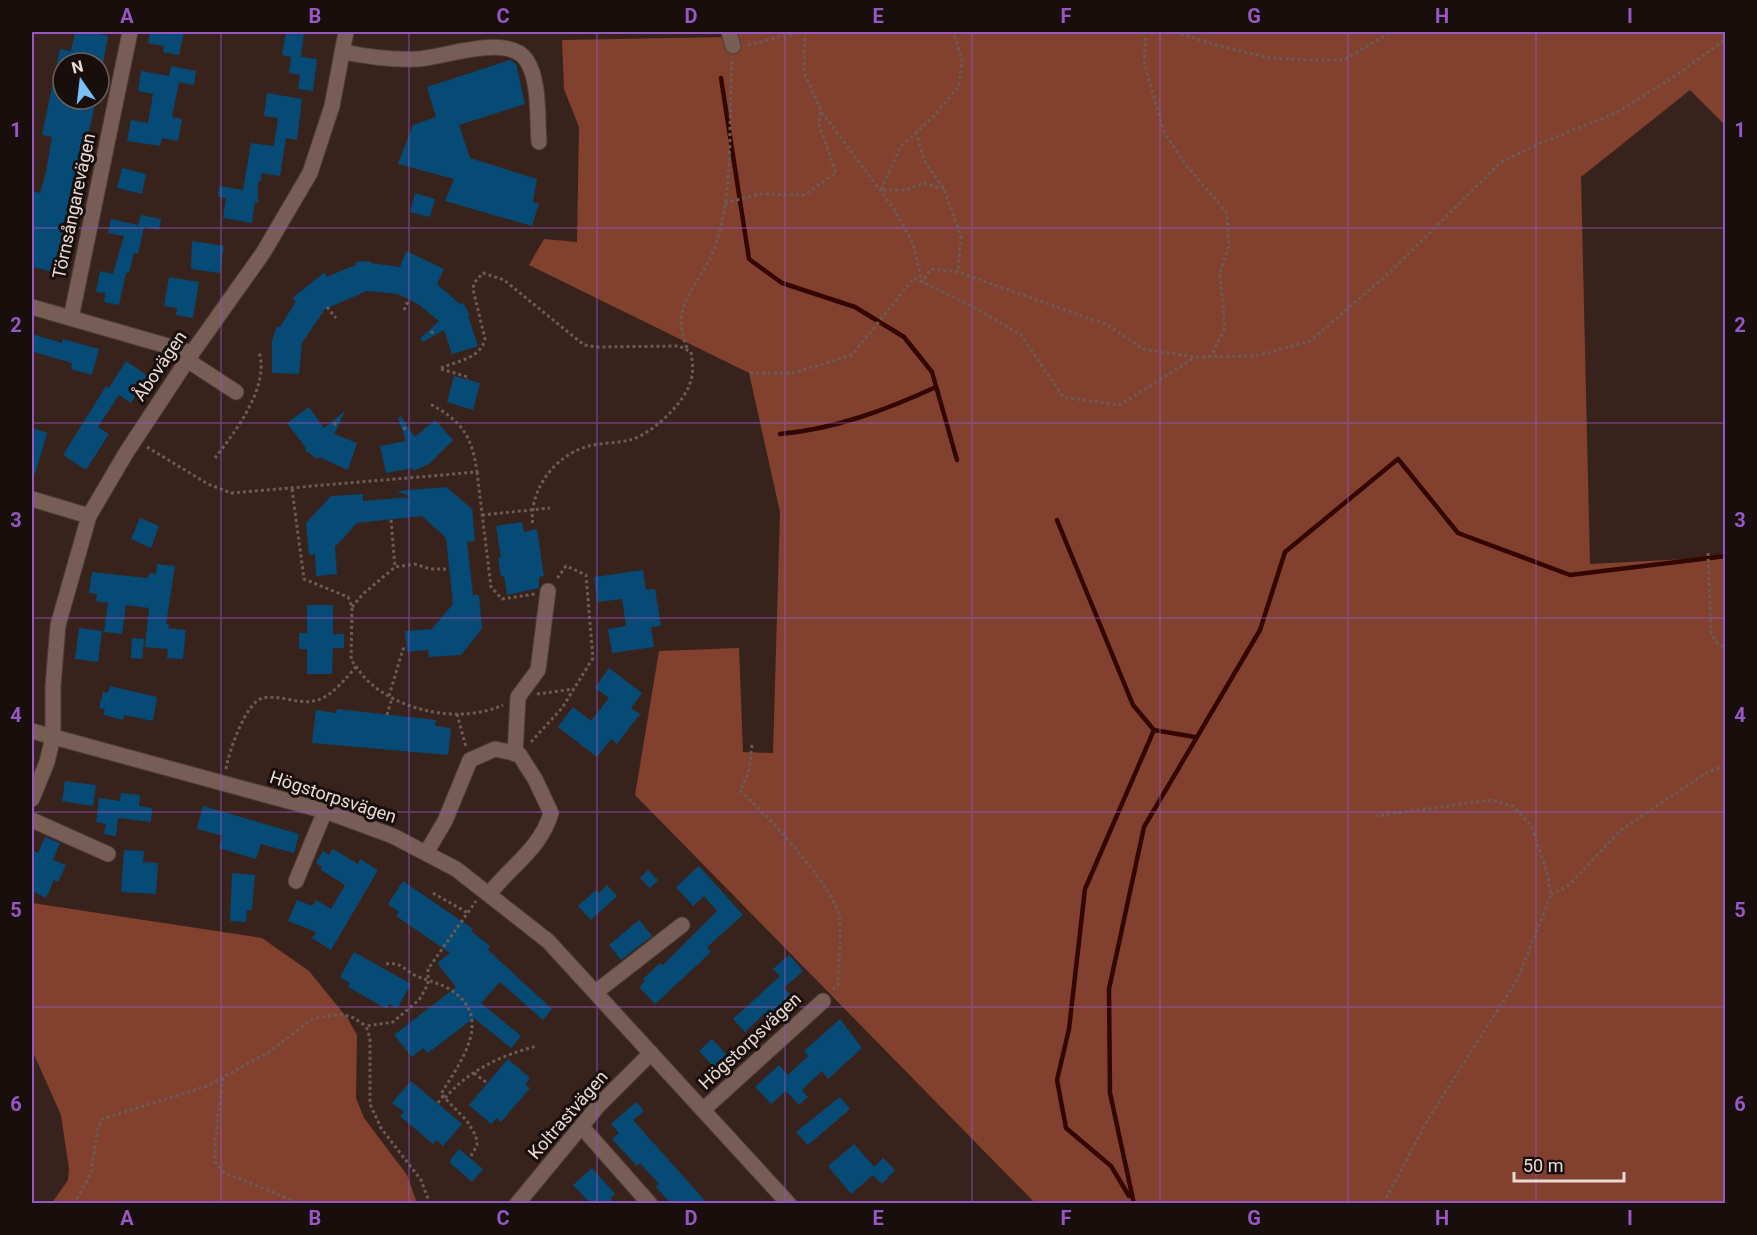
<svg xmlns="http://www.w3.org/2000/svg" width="1757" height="1235" font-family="Roboto,sans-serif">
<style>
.forest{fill:#82412e}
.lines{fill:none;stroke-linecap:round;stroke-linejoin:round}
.stream{stroke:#340600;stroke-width:4.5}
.building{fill:#064b76}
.minor-casing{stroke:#4f3d38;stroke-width:17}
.path{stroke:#6d5a54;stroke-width:3;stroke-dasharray:3 3;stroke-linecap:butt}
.minor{stroke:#775d56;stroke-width:15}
.grid{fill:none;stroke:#9658c5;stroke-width:1.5;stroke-opacity:0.55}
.labels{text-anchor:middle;stroke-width:6;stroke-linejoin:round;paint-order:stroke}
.street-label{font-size:18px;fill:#e9dad6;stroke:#180f0c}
.neatline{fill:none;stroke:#9658c5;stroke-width:2}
.grid-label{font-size:20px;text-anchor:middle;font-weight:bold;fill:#9658c5}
</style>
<rect width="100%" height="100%" fill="#38221c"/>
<g class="forest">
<path d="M746,32H1725V125L1690,90L1581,177L1590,564L1725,557V1203H1035L635,795L659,651L739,648L743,752L773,753L780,512L749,373L529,265L544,239L577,242L579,127L564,89L562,40L728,37Z"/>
<path d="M32,903L262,938L309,971L348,1019L357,1035L356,1098L364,1118L407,1175L417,1203H52L68,1180L69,1169L61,1115L32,1050Z"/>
</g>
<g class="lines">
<g class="stream">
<path d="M721,78L749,259L782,283L855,307L904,337L932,372L957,460"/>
<path d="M780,434C835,429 886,410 936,387"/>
<path d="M1057,520L1133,705L1154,730L1195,737"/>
<path d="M1129,1196L1111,1166L1066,1128L1057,1080L1069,1029L1085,889L1154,730"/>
<path d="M1134,1204L1110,1093L1109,989L1144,827L1260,630L1285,552L1398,459L1458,533L1570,575L1726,556"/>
</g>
</g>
<g class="building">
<path d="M75,32H91L108,36L103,63H61H63V99H96L59,273L32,267V191L40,193L46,172L52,137L42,135L60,49L71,51Z"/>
<path d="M150,32H184L179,55L163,52L164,46L148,43Z"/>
<path d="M286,32H304L301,57L317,59L313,91L298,89L300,75L289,73L291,57L282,55Z"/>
<path d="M510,60L516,64L525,104L459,125L470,158L537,179L533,202L539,203L532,226L445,201L454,179L398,164L413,125L436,117L427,87Z"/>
<path d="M171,66L196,71L194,85L179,82L172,117L182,119L178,141L162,138L160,146L127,141L131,120L148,123L153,94L138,91L141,71L169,76Z"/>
<path d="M267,93L302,99L297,140L286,138L280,176L262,173L261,181H258V203L255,202L252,223L223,218L226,198L218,197L219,186L243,190L251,143L274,146L278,118L264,116Z"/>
<path d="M122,168L146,174L142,194L117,188Z"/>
<path d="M415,193L435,199L430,217L410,212Z"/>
<path d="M141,215L161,219L159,230L144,227L138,254L134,253L129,273H126L119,305L104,302L105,293L96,292L100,271L113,274L124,236L108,233L111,219L138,225Z"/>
<path d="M192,241L224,246L220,273L191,269Z"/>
<path d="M406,251L444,269L437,284L460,304L463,303L470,315L468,316L478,346L452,354L444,330L423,342L420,339L439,321L418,304L398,294L367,291L325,309L302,343L299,374L272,373V341L277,326L280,327L296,301L292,298L325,272L326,277L356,265L355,262L370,261L371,263L400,267Z"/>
<path d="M169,277L199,282L193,318L176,315L177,308L164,306Z"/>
<path d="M32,334L62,343L63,339L99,349L92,375L71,369L72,363L34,352L32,349Z"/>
<path d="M126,361L148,376L131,403L119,395L98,427L109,434L86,470L63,455L106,386L109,388Z"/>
<path d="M454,376L480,383L473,410L447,402Z"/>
<path d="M309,407L324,428L345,411L334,434L357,443L348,470L319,457L317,459L305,450L306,448L287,423Z"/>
<path d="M401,416L415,437L435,420L453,440L429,464L413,471V468L386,473L380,446L406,441L398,418Z"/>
<path d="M32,428L47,433L35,474H32Z"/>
<path d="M446,487L472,509L475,541L467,542L473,595H479L482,629L461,655L429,657L428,650L407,652L405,631L432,629L453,604L446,538L422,516L357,523L335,547L337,574L316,576L315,554L309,555L306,523L331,496L363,494V501L411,497L397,491Z"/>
<path d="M140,518L159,526L151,548L131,539Z"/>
<path d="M522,522L524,532L537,529L544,576L539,577V588L507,595L504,576L501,577L498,558H501L496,526Z"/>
<path d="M157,564L175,566L166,624H169L168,628L186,630L183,659L167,658L168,649L145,647L149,608L126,605L122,634L104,632L108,603L96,601L97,594L89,593L92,572L147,578L151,573L156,574Z"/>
<path d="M643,570L646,590L655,589L661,626L651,627L654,647L612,653L608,629L626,626L622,599L597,602L594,577Z"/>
<path d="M307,605H333V634H344V648H333L332,674H307V649H299V633H307Z"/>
<path d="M79,628L102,631L98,662L75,659Z"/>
<path d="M132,638L144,639L142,659L131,658Z"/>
<path d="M609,668L642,693L631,708L640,714L617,744L611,739L597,757L558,727L573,707L591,721L609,698L595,688Z"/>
<path d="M110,686L157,697L153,721L124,715L123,720L103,715L105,709L99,708L103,692L108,693Z"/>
<path d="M337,709L436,720L435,726L451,728L448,755L312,743L316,710L336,713Z"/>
<path d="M65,781L96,785L93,806L62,801Z"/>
<path d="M121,793L140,795L139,806L152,808L151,822L118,818L116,836L104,834L106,824L96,822L99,798L120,801Z"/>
<path d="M203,806L299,834L294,853L261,844L256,859L219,848L223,836L197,829Z"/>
<path d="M45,837L60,843L53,860L66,865L58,882L54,880L46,898L32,891V850L38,853Z"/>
<path d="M333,849L358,864L360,859L378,870L331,950L312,938L316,932L288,921L297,900L312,906L316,900L331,909L345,885L321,870L322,867L316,863L323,851L329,855Z"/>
<path d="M124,850L144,851L143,862L158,863L156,894L121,892Z"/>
<path d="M699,866L743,915L707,947L711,952L655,1004L639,987L645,981L643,979L660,963L663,965L717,911L704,896L693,906L676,887Z"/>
<path d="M648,870L658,880L650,888L640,878Z"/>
<path d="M232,873L255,875L252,910H247L246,922L230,921Z"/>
<path d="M403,881L473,929L471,931L490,946L487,949L552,1009L543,1020L500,982L481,1003L521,1036L511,1048L474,1018L428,1053L423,1048L412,1057L394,1035L456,987L437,963L450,953L396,916L399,912L388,904Z"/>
<path d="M607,885L617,896L591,920L578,906L596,890L599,893Z"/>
<path d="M639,920L652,936L621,960L609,945Z"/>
<path d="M354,952L411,984L397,1009L389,1004L387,1009L348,987L350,983L340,977Z"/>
<path d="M789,955L803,971L784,988L793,997L769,1019L764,1014L745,1032L733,1019L780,976L773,969Z"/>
<path d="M840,1019L862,1048L828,1079L822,1071L802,1090L808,1097L799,1105L786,1091L771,1104L755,1087L779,1065L788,1075L808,1056L804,1051Z"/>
<path d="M712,1039L728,1056L715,1068L699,1051Z"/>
<path d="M508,1059L530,1078L525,1084L530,1088L501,1122L497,1118L491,1124L469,1105Z"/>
<path d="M411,1081L462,1124L443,1146L437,1140L433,1144L400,1116L404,1112L392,1103Z"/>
<path d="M840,1097L850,1109L808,1145L796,1132Z"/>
<path d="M636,1102L644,1111L633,1120L707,1203H670L656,1187L659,1184L640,1163L637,1166L612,1139L619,1133L611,1124Z"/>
<path d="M854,1144L874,1167L883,1158L895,1170L882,1184L873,1175L851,1194L828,1166Z"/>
<path d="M459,1149L483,1169L472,1182L449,1162Z"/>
<path d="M592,1168L615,1194L610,1198L615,1203H590L573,1185Z"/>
</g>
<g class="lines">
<defs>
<g id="minor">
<path d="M729,32L733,46"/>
<path d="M344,52C368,57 392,60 417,59C443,58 510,32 527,61C540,82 537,118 539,142"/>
<path d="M32,307L192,353"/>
<path d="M71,318L130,32"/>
<path d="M187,360L236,392"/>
<path d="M32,499L89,516"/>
<path d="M32,731L325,811L393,836L456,869L548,941L789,1204"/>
<path d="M515,754L518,697L538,670L548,591"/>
<path d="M32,799L47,762L53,737V686L58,625L89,516L126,453L192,353L263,253L310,173L332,106L346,32"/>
<path d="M32,820L108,854"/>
<path d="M426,853L445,821L470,760L495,749L519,754L535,779L551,813C541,848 511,866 489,894"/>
<path d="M296,881L325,811"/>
<path d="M596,992L682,925"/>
<path d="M703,1110L823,1001"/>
<path d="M582,1127L650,1204"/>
<path d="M517,1204L598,1106L651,1053"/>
</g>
</defs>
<use href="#minor" class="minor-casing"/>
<g class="path">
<path d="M805,32L804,72L821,111L894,209L913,243L922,282L931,269L958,272L1108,325L1143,349L1195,357L1256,356L1310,341L1389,273L1501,162L1543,142L1616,113L1675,76L1726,39"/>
<path d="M1142,32L1146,40L1144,62L1164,132L1185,164L1227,213L1229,245L1220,273L1225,328L1211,357"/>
<path d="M1175,32L1216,45L1270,58L1310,60H1344L1391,32"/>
<path d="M748,45L801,32"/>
<path d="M916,132L924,160L944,189L961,237L958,272"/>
<path d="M944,189L924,183L907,190H881L901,146L933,117L959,86L962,59L953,32"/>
<path d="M725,203L759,194L804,195L836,173L819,124L821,111"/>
<path d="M327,307L336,318"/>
<path d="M404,310L409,299"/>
<path d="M431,333L435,330"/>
<path d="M687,348C669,303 698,289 713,251C735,198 728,117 732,59"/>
<path d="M441,368C458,361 481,358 485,339L473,289L474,283L483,273L504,280L584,345L598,347L679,346L691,352C692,361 694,370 691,380C686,402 652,434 630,440C614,444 596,442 580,449C550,461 528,495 533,526"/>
<path d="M441,369L468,377L467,379"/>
<path d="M750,373H793L852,355L914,278L970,305L1021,335L1063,397L1120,405L1194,358"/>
<path d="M334,425L338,420"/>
<path d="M404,427L406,432"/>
<path d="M147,447L208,484L231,493L477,472C472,436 462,421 430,404"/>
<path d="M215,458C235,432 270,387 259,352"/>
<path d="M477,472L491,587L502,599L535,594"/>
<path d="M292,489L304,579L348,597L352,607L351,660C357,667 362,676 369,682C402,712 461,724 503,705"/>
<path d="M482,515L550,508"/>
<path d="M391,520L395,567"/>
<path d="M1708,553L1711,632L1716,642L1726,648"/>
<path d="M352,607L363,594L395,567L415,564L430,569H449"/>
<path d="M537,694L574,689"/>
<path d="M389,696L403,649H407"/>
<path d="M457,714L466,747"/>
<path d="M387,715L392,698"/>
<path d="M531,742L562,708L593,658L586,575L566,566L556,580"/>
<path d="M752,745L749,772L740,791C763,810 835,888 839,916C842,937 838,962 838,985L832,990"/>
<path d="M226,769C228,754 246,701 263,698C280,694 300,706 318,700C333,695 346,678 356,667"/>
<path d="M1375,816L1491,800L1513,806L1531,825L1547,872L1551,895L1517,980L1430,1116L1383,1204"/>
<path d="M433,893L468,913"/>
<path d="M1551,895L1569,885L1621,830L1706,773L1726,765"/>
<path d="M386,964C402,961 405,972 419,977C429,981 439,983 449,989C496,1017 460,1062 441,1094L467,1121L476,1136L477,1145L470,1158"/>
<path d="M474,1073L487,1083"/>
<path d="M223,1078L215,1142V1162L223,1172L301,1204"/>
<path d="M445,1098C469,1070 502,1055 537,1046"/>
<path d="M438,1103L443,1096"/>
<path d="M74,1204L91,1173L98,1127L102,1119L207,1086L269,1052L312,1019L341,1014L354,1018L366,1026"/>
<path d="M430,1204L421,1180L381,1128L370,1104V1038L366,1026L393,1022L419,1000L428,984V969L476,901"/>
</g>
<use href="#minor" class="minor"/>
</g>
<path class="grid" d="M221,32V1204M409,32V1204M597,32V1204M785,32V1204M972,32V1204M1160,32V1204M1348,32V1204M1536,32V1204M32,228H1726M32,423H1726M32,618H1726M32,812H1726M32,1007H1726"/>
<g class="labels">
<g class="street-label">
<text transform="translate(74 206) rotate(-78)" y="6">Törnsångarevägen</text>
<text transform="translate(160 366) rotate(-56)" y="6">Åbovägen</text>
<text transform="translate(333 797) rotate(18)" y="6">Högstorpsvägen</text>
<text transform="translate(750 1041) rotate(-43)" y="6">Högstorpsvägen</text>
<text transform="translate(568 1115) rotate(-49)" y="6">Koltrastvägen</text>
</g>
</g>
<rect width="1757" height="1235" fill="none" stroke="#180f0c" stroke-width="66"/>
<g transform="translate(81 81) rotate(346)"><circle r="28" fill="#180f0c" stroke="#6c605d" stroke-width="1.5"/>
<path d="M0-4.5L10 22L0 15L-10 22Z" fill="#79bff8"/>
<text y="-9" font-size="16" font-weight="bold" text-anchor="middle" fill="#e9dad6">N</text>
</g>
<path d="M1514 1172v9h110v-9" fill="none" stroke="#e9dad6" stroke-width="3"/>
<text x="1523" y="1172" font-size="18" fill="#e9dad6" stroke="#180f0c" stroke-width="4.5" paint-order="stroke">50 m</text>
<rect x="33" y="33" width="1691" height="1169" class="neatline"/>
<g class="grid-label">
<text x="127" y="23">A</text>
<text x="315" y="23">B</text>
<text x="503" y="23">C</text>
<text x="691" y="23">D</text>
<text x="878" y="23">E</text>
<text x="1066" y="23">F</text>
<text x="1254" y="23">G</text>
<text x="1442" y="23">H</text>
<text x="1630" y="23">I</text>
<text x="16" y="137">1</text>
<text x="1740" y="137">1</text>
<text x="16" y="332">2</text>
<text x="1740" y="332">2</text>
<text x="16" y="527">3</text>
<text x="1740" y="527">3</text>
<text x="16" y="722">4</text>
<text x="1740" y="722">4</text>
<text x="16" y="917">5</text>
<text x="1740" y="917">5</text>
<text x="16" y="1111">6</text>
<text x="1740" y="1111">6</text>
<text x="127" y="1225">A</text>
<text x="315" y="1225">B</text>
<text x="503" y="1225">C</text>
<text x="691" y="1225">D</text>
<text x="878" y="1225">E</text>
<text x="1066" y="1225">F</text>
<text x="1254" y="1225">G</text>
<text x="1442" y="1225">H</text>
<text x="1630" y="1225">I</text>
</g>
</svg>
